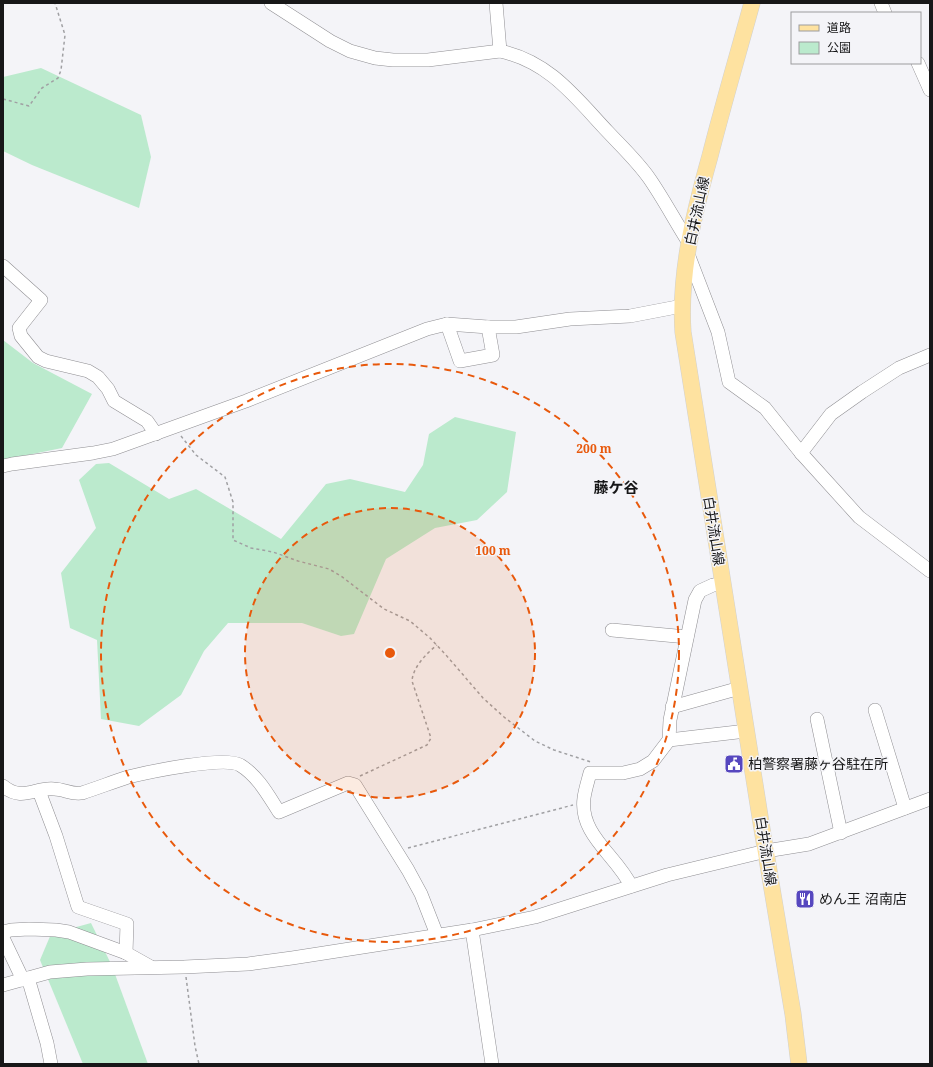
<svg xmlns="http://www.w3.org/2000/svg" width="933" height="1067" font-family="'Noto Serif','Noto Sans JP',serif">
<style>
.green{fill:#bbeacd}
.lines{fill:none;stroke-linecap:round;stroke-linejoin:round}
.minor-casing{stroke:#8f8e92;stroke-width:14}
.major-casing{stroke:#d1d1d1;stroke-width:17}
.path{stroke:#a0a0a3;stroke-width:1.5;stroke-dasharray:3 3;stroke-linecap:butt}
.minor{stroke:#fff;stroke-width:13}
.major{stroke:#fee2a0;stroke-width:16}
.ring{fill:none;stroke:#e8590c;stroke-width:2;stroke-dasharray:7 5}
.labels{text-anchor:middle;stroke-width:3;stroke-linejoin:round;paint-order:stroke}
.street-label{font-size:14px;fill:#171718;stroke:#f4f4f8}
.poi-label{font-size:14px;fill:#171718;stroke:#f4f4f8;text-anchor:start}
.neighbourhood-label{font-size:15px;font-weight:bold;fill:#171718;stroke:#f4f4f8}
.centre{fill:#e8590c;stroke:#f4f4f8;stroke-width:2}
.ring-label{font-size:12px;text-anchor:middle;font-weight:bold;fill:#e8590c;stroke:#f4f4f8;stroke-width:3;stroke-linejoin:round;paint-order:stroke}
</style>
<rect width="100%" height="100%" fill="#f4f4f8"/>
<g class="green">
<path d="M41,68L141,115L151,157L139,208L32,165L3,151V77Z"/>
<path d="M3,340L33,363L92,394L62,448L3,460Z"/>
<path d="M455,417L516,432L507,492L477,520L435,528L386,559L354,634L341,636L302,623H228L204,651L181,695L139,726L101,719L97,640L70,628L61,573L96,528L79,480L96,464L109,463L169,499L196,489L281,539L326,484L350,479L405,492L423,465L429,434Z"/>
<path d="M91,923L112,966L148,1064H83L40,960L51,934Z"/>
</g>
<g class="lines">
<defs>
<g id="minor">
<path d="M271,3L330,41L350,51L375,58L393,60H428L500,51C550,62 575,97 608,132C622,147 637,161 649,178C663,198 675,221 689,243"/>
<path d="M496,3L500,51"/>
<path d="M881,3L885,13"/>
<path d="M918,63L930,90"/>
<path d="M688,254L718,332L729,382L765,408L801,453L859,517L930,571"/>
<path d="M3,266L41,300L19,328L21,336L38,357L46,361L88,371L98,377L108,389L114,401L147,421L156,434"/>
<path d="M447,324L460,361L493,355L488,327"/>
<path d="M801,453L831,414L862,392L899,368L930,355"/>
<path d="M3,466L12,464L93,453L113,449L246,401L427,329L447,324L488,327H516L570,319L630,316L682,306"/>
<path d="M612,630L687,637"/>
<path d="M672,707L740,688"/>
<path d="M875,710L905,808"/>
<path d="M817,719L841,833"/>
<path d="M669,740L746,731"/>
<path d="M3,786C22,802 35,787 54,789C64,789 72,795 82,793C97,788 113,782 128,777C148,772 224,756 240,765C258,776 268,795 279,812L348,783L355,785L408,870L421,894L437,935"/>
<path d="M39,791L56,836L78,907L127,924L126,953L151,967"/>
<path d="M631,886C617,856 579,835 584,798C585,790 588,781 590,773H623L640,769L653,761L669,740L670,720L695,600L700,591L713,585L723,583"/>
<path d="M472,930L492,1064"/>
<path d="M3,932L11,930L29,929L56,930L69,932L126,953"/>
<path d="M3,938L23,980"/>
<path d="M28,978L47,1043L51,1064"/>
<path d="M3,985L50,972L87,969L184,967L248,964L292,958L472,930L535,917L667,875L766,851L809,844L930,799"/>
</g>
<path id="major" d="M752,3C738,54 723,105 710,156C694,213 679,273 683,332L762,829L793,1014L799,1064"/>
</defs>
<use href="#minor" class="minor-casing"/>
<use href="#major" class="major-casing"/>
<g class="path">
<path d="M3,99L29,106L42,88L58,78L61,70L65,35L55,3"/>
<path d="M181,436L196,455L225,477L233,502V540L251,548L273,552L298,561L329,569L341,576L384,609L410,621L430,638L446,655L483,698L504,717L535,741L554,750L591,762"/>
<path d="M360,776L427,745L431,738L412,681C413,667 426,654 437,645"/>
<path d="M408,848L573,805"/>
<path d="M186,977L195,1046L199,1064"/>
</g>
<use href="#minor" class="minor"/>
<use href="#major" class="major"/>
</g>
<circle cx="390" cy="653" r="145" fill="#e8590c" fill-opacity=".12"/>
<g class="ring">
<circle cx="390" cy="653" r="145"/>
<circle cx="390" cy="653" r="289"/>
</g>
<defs>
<symbol id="civic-square" viewBox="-11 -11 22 22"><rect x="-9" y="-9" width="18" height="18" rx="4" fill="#5647bf" stroke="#f4f4f8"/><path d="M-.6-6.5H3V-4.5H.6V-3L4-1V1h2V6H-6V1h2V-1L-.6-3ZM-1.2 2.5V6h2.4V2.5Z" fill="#fff"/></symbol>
<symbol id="restaurant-square" viewBox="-11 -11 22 22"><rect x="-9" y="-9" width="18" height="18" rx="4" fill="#5647bf" stroke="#f4f4f8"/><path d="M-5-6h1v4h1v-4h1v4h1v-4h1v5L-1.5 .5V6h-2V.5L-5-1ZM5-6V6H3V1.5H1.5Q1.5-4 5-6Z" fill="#fff"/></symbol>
</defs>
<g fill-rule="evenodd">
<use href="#civic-square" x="723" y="753" width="22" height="22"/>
<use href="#restaurant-square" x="794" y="888" width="22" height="22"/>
</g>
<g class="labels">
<g class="street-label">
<text transform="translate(697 211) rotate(-78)" y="5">白井流山線</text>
<text transform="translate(714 531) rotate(81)" y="5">白井流山線</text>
<text transform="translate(766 851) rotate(81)" y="5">白井流山線</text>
</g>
<g class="poi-label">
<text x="748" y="769">柏警察署藤ヶ谷駐在所</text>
<text x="819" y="904">めん王 沼南店</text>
</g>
<g class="neighbourhood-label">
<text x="616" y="493">藤ケ谷</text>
</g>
</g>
<circle cx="390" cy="653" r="6" class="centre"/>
<g class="ring-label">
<text x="594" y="453">200 m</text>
<text x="493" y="555">100 m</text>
</g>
<rect width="933" height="1067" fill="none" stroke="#171718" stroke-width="8"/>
<rect x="791" y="12" width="130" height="52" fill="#f4f4f8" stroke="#9c9c9e"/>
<rect x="799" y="25" width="20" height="6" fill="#fee2a0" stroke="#9c9c9e"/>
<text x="827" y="32" font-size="12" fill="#171718">道路</text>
<rect x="799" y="42" width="20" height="12" fill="#bbeacd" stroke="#9c9c9e"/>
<text x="827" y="52" font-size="12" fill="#171718">公園</text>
</svg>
